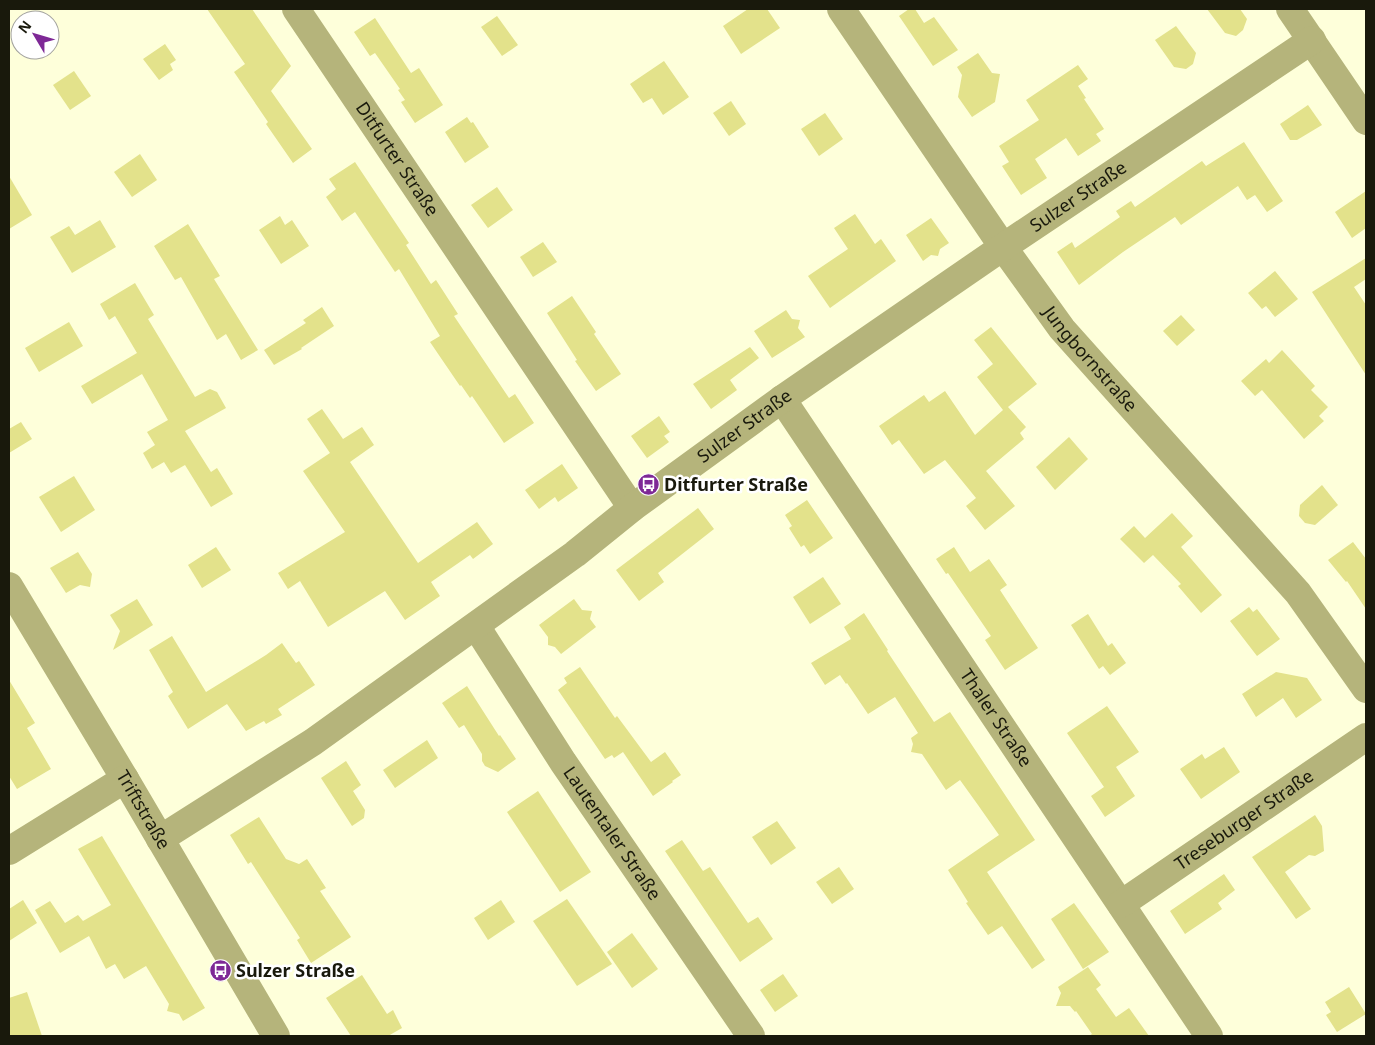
<svg xmlns="http://www.w3.org/2000/svg" width="1375" height="1045" font-family="'Noto Sans',sans-serif">
<style>
.building{fill:#e3e28b}
.lines{fill:none;stroke-linecap:round;stroke-linejoin:round}
.minor{stroke:#b5b47b;stroke-width:28}
.labels{text-anchor:middle;stroke-width:5;stroke-linejoin:round;paint-order:stroke}
.street-label{font-size:18px;fill:#19190c;stroke:#fff}
.poi-label{font-size:18px;font-weight:bold;fill:#19190c;stroke:#fff;text-anchor:start}
</style>
<rect width="100%" height="100%" fill="#feffda"/>
<g class="building">
<path d="M207,9H252L291,66L271,91L312,149L293,163L266,124L268,122L234,72L245,64Z"/>
<path d="M748,9H767L780,28L741,54L723,26Z"/>
<path d="M909,9H915L924,23L934,17L958,50L933,66L899,16Z"/>
<path d="M1207,9H1240L1247,19L1243,30L1236,36L1225,33Z"/>
<path d="M497,16L518,45L502,56L481,27Z"/>
<path d="M375,18L411,73L419,68L443,105L415,123L401,102L405,100L398,90L400,89L375,53L370,56L354,32Z"/>
<path d="M1176,26L1196,53L1193,64L1186,69L1174,67L1155,40Z"/>
<path d="M165,44L176,60L170,64L173,70L159,80L143,59Z"/>
<path d="M978,53L992,73L1000,74L995,102L972,117L958,97L962,75L957,67Z"/>
<path d="M664,61L689,97L663,115L652,98L643,103L630,84Z"/>
<path d="M1078,65L1088,79L1078,86L1086,98L1084,99L1104,129L1096,134L1101,141L1078,156L1066,138L1035,159L1047,178L1021,195L1002,166L1009,162L999,146L1039,120L1026,100Z"/>
<path d="M74,71L91,96L70,110L53,85Z"/>
<path d="M731,101L746,124L729,136L713,113Z"/>
<path d="M1308,105L1322,125L1297,140H1290L1280,124Z"/>
<path d="M825,113L843,139L819,156L801,129Z"/>
<path d="M467,117L471,123L473,122L489,147L465,163L445,132Z"/>
<path d="M1244,142L1283,201L1267,212L1255,195L1247,200L1238,186L1181,225L1175,217L1123,252L1079,285L1057,252L1072,242L1075,248L1120,217L1116,211L1131,201L1135,207L1202,161L1206,166Z"/>
<path d="M140,154L157,180L132,197L114,172Z"/>
<path d="M355,162L409,243L406,245L431,284L436,280L458,314L454,316L509,398L515,394L534,423L504,443L472,396L470,398L461,385L460,386L430,342L440,336L399,269L395,272L355,212L342,221L326,197L336,189L329,179Z"/>
<path d="M9,176L32,215L9,229Z"/>
<path d="M497,187L513,210L488,228L471,205Z"/>
<path d="M1366,191V228L1352,238L1335,212Z"/>
<path d="M855,214L875,244L881,239L896,261L830,308L808,276L848,249L834,228Z"/>
<path d="M280,216L285,225L292,220L309,246L281,264L259,230Z"/>
<path d="M931,218L949,243L940,249L938,256L931,255L923,261L906,235Z"/>
<path d="M100,220L116,247L72,273L50,237L69,226L75,235Z"/>
<path d="M188,224L220,276L214,279L258,350L241,360L226,334L217,340L181,277L175,280L154,246Z"/>
<path d="M543,242L557,262L533,277L520,257Z"/>
<path d="M1366,258V279L1354,287L1366,305V375L1312,292Z"/>
<path d="M1275,271L1298,299L1275,317L1266,306L1262,309L1248,293Z"/>
<path d="M135,283L154,315L148,319L195,397L210,389L217,392L226,408L185,431L211,472L217,468L233,494L211,507L185,465L171,473L164,462L152,469L143,453L155,445L147,432L168,420L142,374L92,404L81,386L137,353L115,316L109,320L100,304Z"/>
<path d="M572,296L596,332L594,334L621,374L596,391L575,361L577,360L547,313Z"/>
<path d="M322,307L334,326L301,348L302,349L274,365L264,350L306,323L303,320Z"/>
<path d="M786,310L792,319L800,320L798,328L805,337L772,358L754,331Z"/>
<path d="M1181,315L1195,330L1177,346L1163,331Z"/>
<path d="M69,322L83,346L39,372L25,348Z"/>
<path d="M991,327L1037,384L1008,407L1026,427L1020,433L1024,439L986,471L1015,506L985,530L966,506L976,498L945,460L924,474L899,440L892,445L879,426L924,395L929,402L945,391L975,435L1003,410L977,377L993,364L974,340Z"/>
<path d="M750,347L759,358L730,380L737,390L711,409L693,384Z"/>
<path d="M1282,350L1315,386L1311,390L1328,407L1319,416L1324,421L1304,439L1262,390L1255,396L1241,381L1266,359L1269,363Z"/>
<path d="M322,409L343,439L362,427L374,445L350,462L418,563L477,522L493,544L473,559L470,555L431,582L440,596L405,620L385,591L328,627L300,581L288,589L278,573L345,532L303,471L330,453L307,419Z"/>
<path d="M659,416L670,432L664,436L669,442L647,458L631,436Z"/>
<path d="M21,422L32,439L9,453V429Z"/>
<path d="M1069,437L1088,459L1055,490L1036,467Z"/>
<path d="M562,464L578,488L558,502L555,497L539,509L525,490Z"/>
<path d="M74,476L95,510L61,532L39,497Z"/>
<path d="M1322,485L1338,505L1315,525L1305,523L1299,516L1300,505Z"/>
<path d="M807,500L833,538L810,554L804,545L801,547L789,528L792,526L785,515Z"/>
<path d="M698,508L714,529L658,573L664,582L639,601L616,570Z"/>
<path d="M1172,513L1193,536L1181,547L1222,595L1201,613L1178,586L1181,584L1153,555L1144,563L1120,539L1134,526L1145,538Z"/>
<path d="M1353,542L1366,559V609L1347,581L1346,582L1328,560Z"/>
<path d="M216,547L231,570L202,588L188,565Z"/>
<path d="M954,547L970,572L989,559L1007,585L1000,590L1038,648L1005,670L985,640L991,636L948,573L946,574L936,559Z"/>
<path d="M78,552L92,574L90,587L80,585L66,593L50,568Z"/>
<path d="M823,577L841,604L810,624L793,597Z"/>
<path d="M137,599L153,625L113,650L120,631L110,615Z"/>
<path d="M574,599L582,610L592,611L590,619L596,627L561,654L555,647L548,645V637L539,625Z"/>
<path d="M1249,607L1253,612L1257,609L1280,639L1257,656L1230,621Z"/>
<path d="M864,613L888,650L887,651L934,722L950,712L1035,840L987,872L1045,960L1032,969L1002,926L988,935L966,903L968,902L948,870L999,835L978,805L960,780L946,790L922,754L911,752L913,744L911,738L918,733L895,697L868,714L847,683L846,684L840,675L825,685L811,663L851,639L844,627Z"/>
<path d="M1088,614L1108,646L1112,643L1126,663L1110,675L1103,666L1099,669L1071,625Z"/>
<path d="M172,636L206,692L266,655L282,643L296,663L299,661L315,685L278,709L282,715L266,724L264,721L246,731L227,704L188,729L168,696L173,692L149,650Z"/>
<path d="M580,667L615,718L617,716L651,762L665,752L681,775L672,781L673,782L653,796L623,752L614,758L612,755L605,759L558,690L567,683L564,678Z"/>
<path d="M1276,672L1307,678L1322,700L1296,718L1283,698L1256,717L1242,694Z"/>
<path d="M9,680L35,723L27,728L51,769L17,789L9,776Z"/>
<path d="M467,686L499,736L500,735L516,759L498,772L485,766L482,761V754L464,725L459,728L442,703Z"/>
<path d="M1107,706L1139,752L1116,767L1135,796L1105,817L1091,796L1104,787L1067,733Z"/>
<path d="M427,740L438,758L395,788L383,770Z"/>
<path d="M1224,747L1240,772L1201,799L1180,769L1202,754L1205,759Z"/>
<path d="M346,761L361,785L353,791L365,810L364,818L352,826L321,778Z"/>
<path d="M538,791L591,872L560,892L507,812Z"/>
<path d="M1315,815L1322,826L1324,851L1315,856L1309,855L1285,872L1311,909L1296,919L1252,857Z"/>
<path d="M259,817L286,859L299,864L307,859L326,888L320,891L351,937L311,963L297,940L300,938L251,862L248,864L230,835Z"/>
<path d="M777,821L796,848L771,865L752,837Z"/>
<path d="M102,836L205,1008L183,1021L179,1014L167,1011L169,1004L146,966L124,979L115,964L106,969L89,936L60,953L35,910L50,901L65,923L78,915L83,921L111,905L78,849Z"/>
<path d="M682,840L703,871L710,867L748,923L758,917L773,939L740,962L665,851Z"/>
<path d="M839,867L854,889L832,904L816,882Z"/>
<path d="M1224,874L1235,890L1218,903L1222,909L1185,934L1170,911Z"/>
<path d="M567,899L612,964L577,986L533,921Z"/>
<path d="M23,900L37,923L9,941V909Z"/>
<path d="M501,900L515,922L488,940L474,918Z"/>
<path d="M1074,903L1109,952L1083,969L1051,919Z"/>
<path d="M632,933L658,969L632,988L607,952Z"/>
<path d="M1088,967L1101,985L1096,989L1116,1017L1129,1008L1149,1036H1089L1092,1034L1076,1011L1075,1012L1070,1006H1056L1061,993L1058,987Z"/>
<path d="M783,974L798,996L775,1012L760,990Z"/>
<path d="M362,975L387,1014L393,1010L402,1028L388,1036H351L326,998Z"/>
<path d="M1349,987L1366,1014L1337,1032L1326,1015L1331,1012L1325,1002Z"/>
<path d="M27,992L42,1036H9V998Z"/>
</g>
<g class="lines">
<g class="minor">
<path id="s1" d="M296,9L632,508"/>
<path id="s2" d="M841,9L1003,247L1062,329L1298,593L1366,689"/>
<path d="M1290,9L1366,121"/>
<path id="s3" d="M782,399L1209,1036"/>
<path id="s4" d="M9,586L125,779L276,1036"/>
<path id="s5" d="M476,626L563,762L751,1036"/>
<path id="s6" d="M160,839L313,742L575,554L632,508L782,399L1003,247L1312,40"/>
<path d="M9,851L125,779"/>
<path id="s7" d="M1121,904L1366,737"/>
</g>
</g>
<defs>
<symbol id="bus-disc" viewBox="-11 -11 22 22"><circle r="9.5" fill="#7e2896" stroke="#fff"/><path d="M-5-6H5V4H4V6H2V4H-2V6H-4V4H-5ZM-3.5-4V0h7V-4ZM-3.5 1.2v1.5H-2V1.2ZM2 1.2v1.5H3.5V1.2Z" fill="#fff"/></symbol>
</defs>
<g fill-rule="evenodd">
<use href="#bus-disc" x="636" y="472" width="25" height="25"/>
<use href="#bus-disc" x="208" y="958" width="25" height="25"/>
</g>
<g class="labels">
<g class="street-label">
<text dy="6" stroke="none"><textPath href="#s1" startOffset="181">Ditfurter Straße</textPath></text>
<text dy="6" stroke="none"><textPath href="#s6" startOffset="1121">Sulzer Straße</textPath></text>
<text dy="6" stroke="none"><textPath href="#s2" startOffset="430">Jungbornstraße</textPath></text>
<text dy="6" stroke="none"><textPath href="#s6" startOffset="716">Sulzer Straße</textPath></text>
<text dy="6" stroke="none"><textPath href="#s3" startOffset="384">Thaler Straße</textPath></text>
<text dy="6" stroke="none"><textPath href="#s4" startOffset="261">Triftstraße</textPath></text>
<text dy="6" stroke="none"><textPath href="#s7" startOffset="149">Treseburger Straße</textPath></text>
<text dy="6" stroke="none"><textPath href="#s5" startOffset="248">Lautentaler Straße</textPath></text>
</g>
<g class="poi-label">
<text x="664" y="491">Ditfurter Straße</text>
<text x="236" y="977">Sulzer Straße</text>
</g>
</g>
<rect width="1375" height="1045" fill="none" stroke="#19190c" stroke-width="20"/>
<g transform="translate(35 35) rotate(308)"><circle r="24" fill="#ffffff" stroke="#a3a39e"/>
<path d="M0-4L9 19L0 12L-9 19Z" fill="#7e2896"/>
<text y="-8" font-size="14" font-weight="bold" text-anchor="middle" fill="#19190c">N</text>
</g>
</svg>
